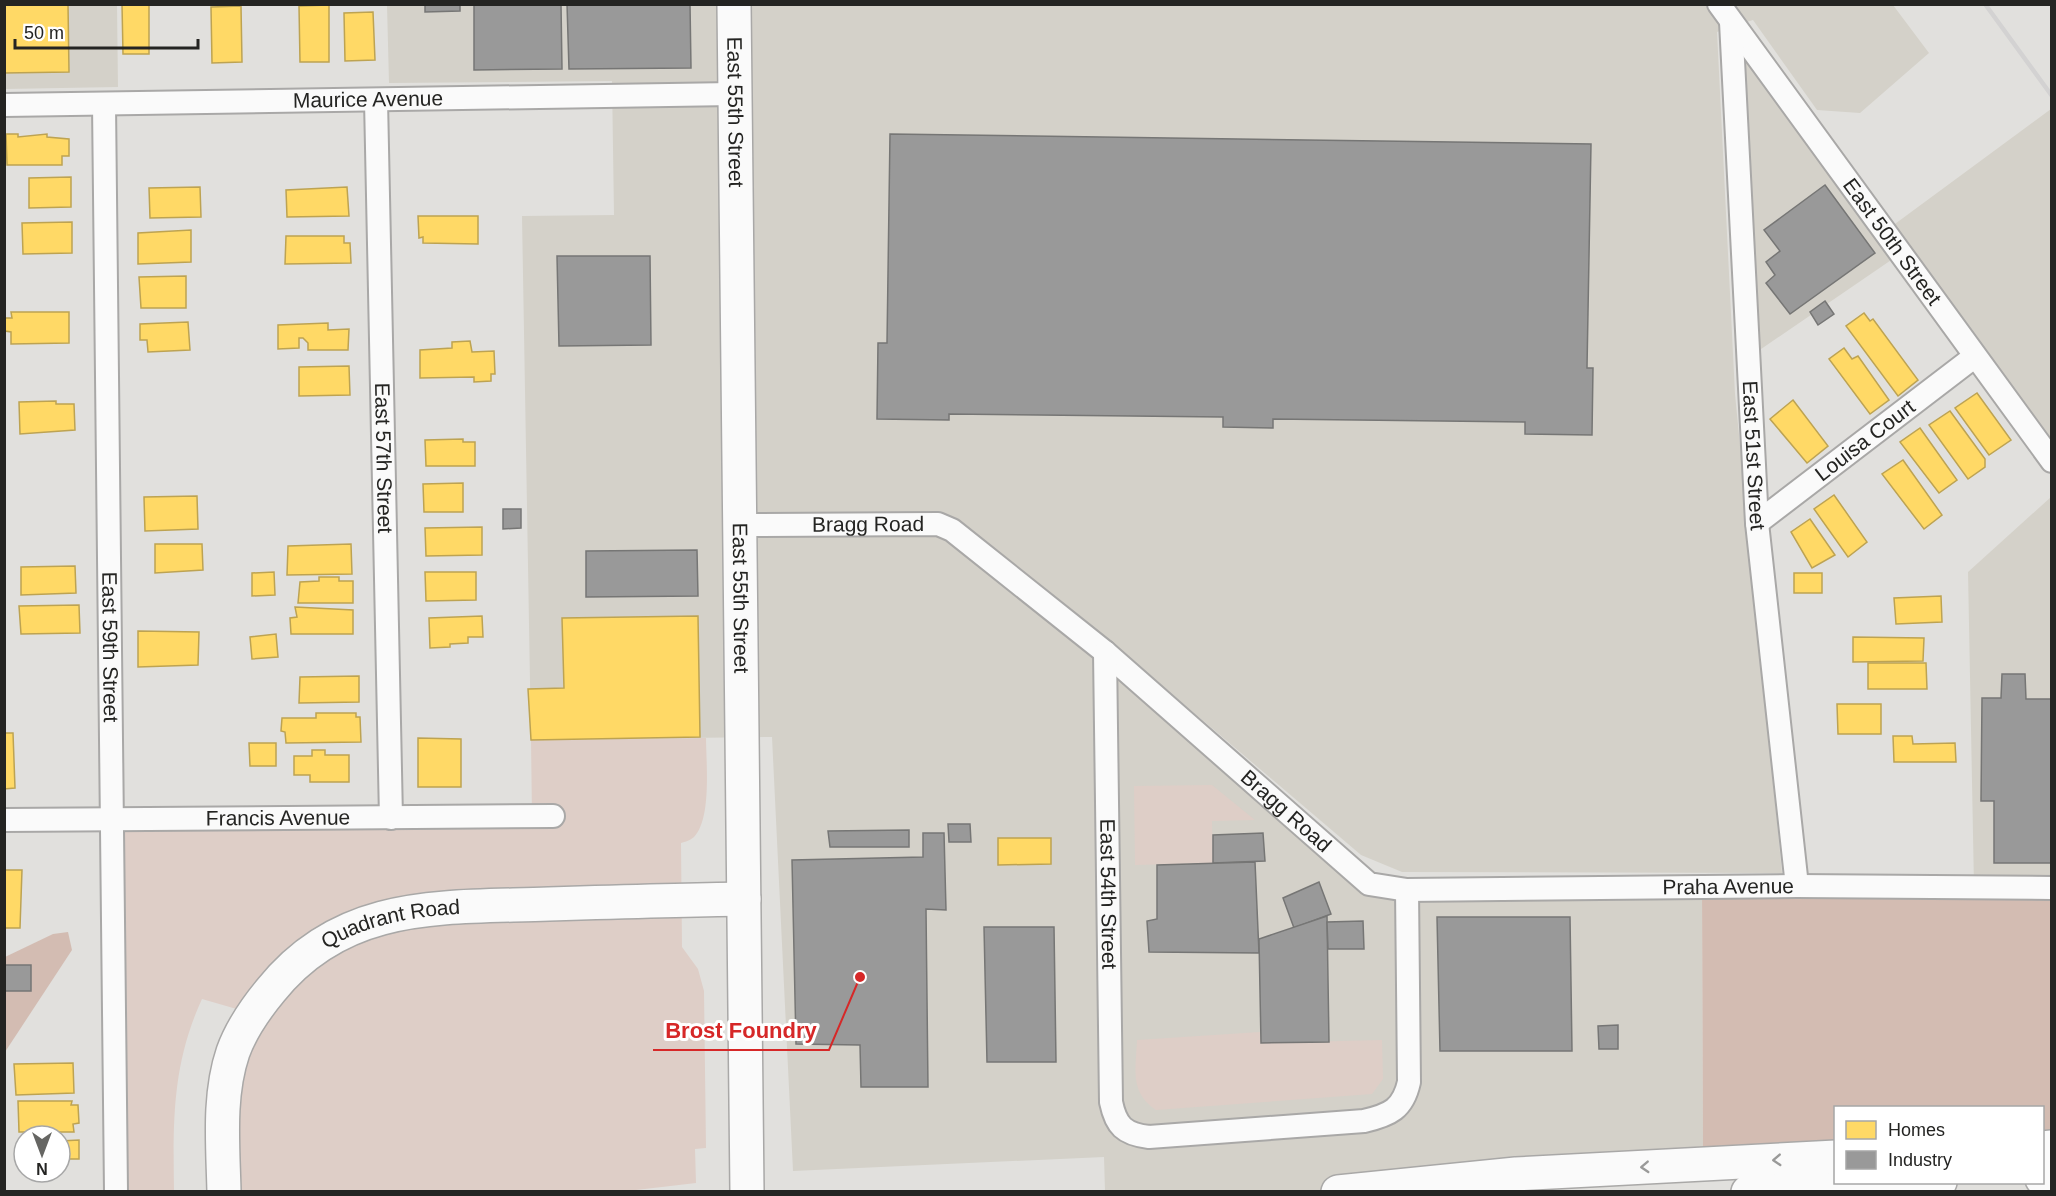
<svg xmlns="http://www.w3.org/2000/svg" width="2056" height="1196" font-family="Arial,sans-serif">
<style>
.built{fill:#d4d1c9}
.green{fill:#decec7}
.forest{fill:#d3bcb2}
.homes{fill:#ffd966;stroke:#bda352;stroke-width:1.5}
.industry{fill:#999;stroke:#767675;stroke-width:1.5}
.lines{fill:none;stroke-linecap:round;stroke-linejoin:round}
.minor-casing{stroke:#a9a8a7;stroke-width:26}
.primary-casing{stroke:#a9a8a7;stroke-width:36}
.motorway-casing{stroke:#a9a8a7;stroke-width:36}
.minor{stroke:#fafafa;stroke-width:22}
.primary{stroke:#fafafa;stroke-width:33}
.motorway{stroke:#fafafa;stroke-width:33}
.rail{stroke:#d3d2d2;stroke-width:4.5}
.oneway{stroke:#9a9a99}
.labels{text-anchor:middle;stroke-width:6;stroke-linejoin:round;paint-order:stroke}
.street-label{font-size:21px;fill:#242422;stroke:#fff}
.leader{fill:none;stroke:#d62828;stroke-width:2}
.callout-dot{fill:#d62828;stroke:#fff;stroke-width:2}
.callout-label{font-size:22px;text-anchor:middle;font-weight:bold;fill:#d62828;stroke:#fff;stroke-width:6;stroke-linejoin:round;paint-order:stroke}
</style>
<rect width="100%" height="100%" fill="#e1e0dd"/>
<g class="built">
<path d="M4,5H117L118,87L5,89Z"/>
<path d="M387,5H1893L1929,53L1860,113L1817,110L1753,20L1735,26L1884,232L2051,109V461L1900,254L1748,358L1731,27L1717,32L1735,394L1782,873L1402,872L1361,855L1093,627V643L1369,884L1702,887L1703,1164L1338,1192L1105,1191L1104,1157L793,1171L772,737L531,740L522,216L614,215L612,81L389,83Z"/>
<path d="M2051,497V888L1974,887L1968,572Z"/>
</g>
<g class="green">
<path d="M706,738C706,761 712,819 694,837C691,840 685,842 681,843L682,947L698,969L704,991L706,1148L695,1149L696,1183L619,1192L224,1191L254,1014L202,999C172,1064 173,1122 174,1191H116L112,818L532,816L531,740Z"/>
<path d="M1212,785L1255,820L1212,821L1213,863L1135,865L1134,786Z"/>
<path d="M1260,1032L1261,1043L1382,1040L1383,1079L1372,1094L1156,1110C1129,1092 1136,1069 1137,1040Z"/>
</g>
<g class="forest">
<path d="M1702,887L2051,888V1147L2043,1148L2042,1108H1836L1835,1157L1703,1164Z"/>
<path d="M68,932L72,950L5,1052V957L53,934Z"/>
</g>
<g class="homes">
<path d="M4,4H68L69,72L4,73Z"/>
<path d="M122,4H149V54H123Z"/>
<path d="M329,5V62H300L299,6Z"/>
<path d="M241,6L242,62L212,63L211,7Z"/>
<path d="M373,12L375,60L345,61L344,13Z"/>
<path d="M6,134H18V137L47,134V137L69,139V156H62V165H7Z"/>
<path d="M71,177V207L29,208V178Z"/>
<path d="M200,187L201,217L150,218L149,188Z"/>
<path d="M347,187L349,216L287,217L286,190Z"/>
<path d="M418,216H478V244L423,243V237L419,238Z"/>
<path d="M72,222V253L23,254L22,223Z"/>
<path d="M191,230V262L138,264V233Z"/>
<path d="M286,236H344V243H350L351,263L285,264Z"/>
<path d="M186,276V308H141L139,277Z"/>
<path d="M11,312H69V343L11,344V332L5,331V318H12Z"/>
<path d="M1864,313L1870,321L1873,319L1918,380L1898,396L1846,326Z"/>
<path d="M188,322L190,350L148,352L147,340H140V324Z"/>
<path d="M328,323V330L349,329L348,350H308V343L303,338H299V348L278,349V325Z"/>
<path d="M470,341L472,352L494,351L495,374H491V381L474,382V377L420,378V350L452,348V342Z"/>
<path d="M1844,348L1852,359L1858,356L1889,400L1870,414L1829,359Z"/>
<path d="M349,366L350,395L299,396V367Z"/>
<path d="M1977,393L2011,440L1989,455L1955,408Z"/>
<path d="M1793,400L1828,446L1807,463L1770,419Z"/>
<path d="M56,401V404H74L75,430L20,434L19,402Z"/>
<path d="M1950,411L1985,459V467L1968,479L1929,425Z"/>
<path d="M1920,428L1957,480L1939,493L1900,442Z"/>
<path d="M463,439V442H475V466H426L425,440Z"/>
<path d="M1903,460L1942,515L1924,529L1882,474Z"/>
<path d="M463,483V512H424L423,484Z"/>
<path d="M1834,495L1867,542L1848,557L1814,509Z"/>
<path d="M197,496L198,529L145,531L144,497Z"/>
<path d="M1810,519L1835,555L1812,568L1791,532Z"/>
<path d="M482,527V555L426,556L425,528Z"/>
<path d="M155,544H202L203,570L155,573Z"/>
<path d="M351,544L352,574L287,575L288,546Z"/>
<path d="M75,566L76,593L21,595V567Z"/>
<path d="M274,572L275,595L252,596V573Z"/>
<path d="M425,572H476V600L426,601Z"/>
<rect x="1794" y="573" width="28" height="20"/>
<path d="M319,577H339V581H353V603H298L300,582L319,581Z"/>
<path d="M1941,596L1942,622L1896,624L1894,598Z"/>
<path d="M79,605L80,633L21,634L19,606Z"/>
<path d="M295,607L353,610V634H291L290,618L297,617Z"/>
<path d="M482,616L483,637H468V643L450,644V647L430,648L429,618Z"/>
<path d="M698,616L700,737L531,740L528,689L564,688L562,618Z"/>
<path d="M138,631L199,632L198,665L138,667Z"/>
<path d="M276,634L278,657L252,659L250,637Z"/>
<path d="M1853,637L1924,638L1923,661L1853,662Z"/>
<path d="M1868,663H1926L1927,689H1868Z"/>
<path d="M359,676V702L299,703L300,677Z"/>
<path d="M1837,704H1881V734H1838Z"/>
<path d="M316,713H356V717H360L361,742L286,743L285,732L281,731L282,718H316Z"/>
<path d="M4,733H13L15,788L4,789Z"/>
<path d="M1893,736H1912L1913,744L1955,743L1956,762H1894Z"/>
<path d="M418,738L461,739V787H418Z"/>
<path d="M249,743H276V766H250Z"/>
<path d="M312,750H325V755H349V782H310V775H294V756H312Z"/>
<path d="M998,838H1051V864L998,865Z"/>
<path d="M4,870H22L20,928H4Z"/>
<path d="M73,1063L74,1093L16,1095L14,1064Z"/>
<path d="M18,1101H72L71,1105H78L79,1123L73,1124L74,1132H19Z"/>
<path d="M79,1140V1159H64V1170H60V1141Z"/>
</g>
<g class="industry">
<path d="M425,4H460V11L425,12Z"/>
<path d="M474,4H561L562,69L474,70Z"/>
<path d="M567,4H690L691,68L569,69Z"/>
<path d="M890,134L1591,144L1587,368H1593L1592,435L1525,434V422L1273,419V428L1223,427V417L949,414V420L877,419L878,343H887Z"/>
<path d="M1825,185L1875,253L1790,314L1766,283L1775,275L1766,262L1780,251L1764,230Z"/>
<path d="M557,256H650L651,345L559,346Z"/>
<path d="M1825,301L1834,314L1818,325L1810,312Z"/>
<path d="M503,509H521V528L503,529Z"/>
<path d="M697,550L698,596L586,597V551Z"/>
<path d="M2002,674H2025L2026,699H2052V863H1994V801H1981L1982,698H2001Z"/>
<path d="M948,824H970L971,842H949Z"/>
<path d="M909,830V847H830L828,831Z"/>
<path d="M923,833H944L946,910L926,909L928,1087H861L860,1045L796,1044L792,860L923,857Z"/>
<path d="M1263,833L1265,861L1213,863V835Z"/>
<path d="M1255,862L1259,953L1149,952L1147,921L1157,919V865Z"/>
<path d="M1319,882L1331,914L1294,928L1283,898Z"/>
<path d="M1327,916L1329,1042L1261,1043L1259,939Z"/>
<path d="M1437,917H1570L1572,1051H1440Z"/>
<path d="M1363,921L1364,949H1328L1327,922Z"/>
<path d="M984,927H1054L1056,1062H987Z"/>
<rect x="4" y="965" width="27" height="26"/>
<path d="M1618,1025V1049H1599L1598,1026Z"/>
</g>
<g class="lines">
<defs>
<g id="minor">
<path id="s1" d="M1719,4L2052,461"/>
<path id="s2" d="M1731,22L1757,523L1797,886"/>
<path id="s3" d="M376,100L391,818"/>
<path id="s4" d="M104,104L116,1192"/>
<path id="s5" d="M4,105L733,94"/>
<path id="s6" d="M1757,523L1974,357"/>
<path id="s7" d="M740,525L938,524L952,530L1105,652L1369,884L1407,890L1797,886L2052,888"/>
<path id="s8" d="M1105,652L1111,1102C1116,1126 1124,1134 1149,1137L1364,1121C1390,1115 1403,1109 1409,1082L1407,890"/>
<path id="s9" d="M4,820L553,816"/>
</g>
<g id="primary">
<path id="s10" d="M734,4L747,1192"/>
<path id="s11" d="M224,1192C223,1146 218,1096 233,1052C241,1030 256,1008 271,990C344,899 443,908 549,904C614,902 679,900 744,899"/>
</g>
<g id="motorway">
<path d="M2042,1148L2052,1147"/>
<path d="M2042,1179H2052"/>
<path d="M1338,1192L1516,1174L1836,1157"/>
<path d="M1748,1192L1850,1189L1940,1182"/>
</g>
</defs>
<use href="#minor" class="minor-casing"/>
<use href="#primary" class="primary-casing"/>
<use href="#motorway" class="motorway-casing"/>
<use href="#minor" class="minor"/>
<use href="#primary" class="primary"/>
<use href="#motorway" class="motorway"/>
<path class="rail" d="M1985,4L2052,96"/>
</g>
<defs><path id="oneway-chevron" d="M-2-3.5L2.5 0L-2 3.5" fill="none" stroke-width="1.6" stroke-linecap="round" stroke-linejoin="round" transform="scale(1.5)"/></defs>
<g class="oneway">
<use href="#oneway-chevron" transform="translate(1777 1160) rotate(177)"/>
<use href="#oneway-chevron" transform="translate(1645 1167) rotate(177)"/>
</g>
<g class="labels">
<g class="street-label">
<text dy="7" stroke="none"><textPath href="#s5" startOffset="364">Maurice Avenue</textPath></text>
<text dy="7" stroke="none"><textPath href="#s10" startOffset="108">East 55th Street</textPath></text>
<text dy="7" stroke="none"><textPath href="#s1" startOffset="294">East 50th Street</textPath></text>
<text dy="7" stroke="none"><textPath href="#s6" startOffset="136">Louisa Court</textPath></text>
<text dy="7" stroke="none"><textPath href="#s2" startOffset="434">East 51st Street</textPath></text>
<text dy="7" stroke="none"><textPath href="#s3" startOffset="358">East 57th Street</textPath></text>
<text dy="7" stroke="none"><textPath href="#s7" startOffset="128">Bragg Road</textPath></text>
<text dy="7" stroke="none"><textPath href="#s10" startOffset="594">East 55th Street</textPath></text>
<text dy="7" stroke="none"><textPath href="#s4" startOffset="543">East 59th Street</textPath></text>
<text dy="7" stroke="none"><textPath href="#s7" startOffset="650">Bragg Road</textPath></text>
<text dy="7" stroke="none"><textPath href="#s9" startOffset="274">Francis Avenue</textPath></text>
<text dy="7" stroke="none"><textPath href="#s7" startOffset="1120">Praha Avenue</textPath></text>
<text dy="7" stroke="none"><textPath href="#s8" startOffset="242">East 54th Street</textPath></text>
<text dy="7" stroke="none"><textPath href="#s11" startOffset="356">Quadrant Road</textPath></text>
</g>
</g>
<path class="leader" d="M860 977L829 1050H653"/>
<circle class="callout-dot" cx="860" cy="977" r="6"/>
<g class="callout-label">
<text x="741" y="1038">Brost Foundry</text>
</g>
<rect width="2056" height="1196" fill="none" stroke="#242422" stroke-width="12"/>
<rect x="1834" y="1106" width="210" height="78" fill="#ffffff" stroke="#a7a7a7" stroke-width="1.5"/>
<rect x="1846" y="1121" width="30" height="18" fill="#ffd966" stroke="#a7a7a7" stroke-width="1.5"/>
<text x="1888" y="1136" font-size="18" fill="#242422">Homes</text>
<rect x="1846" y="1151" width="30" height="18" fill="#999999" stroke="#a7a7a7" stroke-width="1.5"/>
<text x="1888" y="1166" font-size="18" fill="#242422">Industry</text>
<g transform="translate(42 1154) rotate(180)"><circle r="28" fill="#ffffff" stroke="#a7a7a7" stroke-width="1.5"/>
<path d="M0-4.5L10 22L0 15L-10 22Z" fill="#666663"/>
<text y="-9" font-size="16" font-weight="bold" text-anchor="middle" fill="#242422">N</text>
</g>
<path d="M15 39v9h183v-9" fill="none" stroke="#242422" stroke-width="3"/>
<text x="24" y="39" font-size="18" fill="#242422" stroke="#ffffff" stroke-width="4.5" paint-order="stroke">50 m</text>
</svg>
